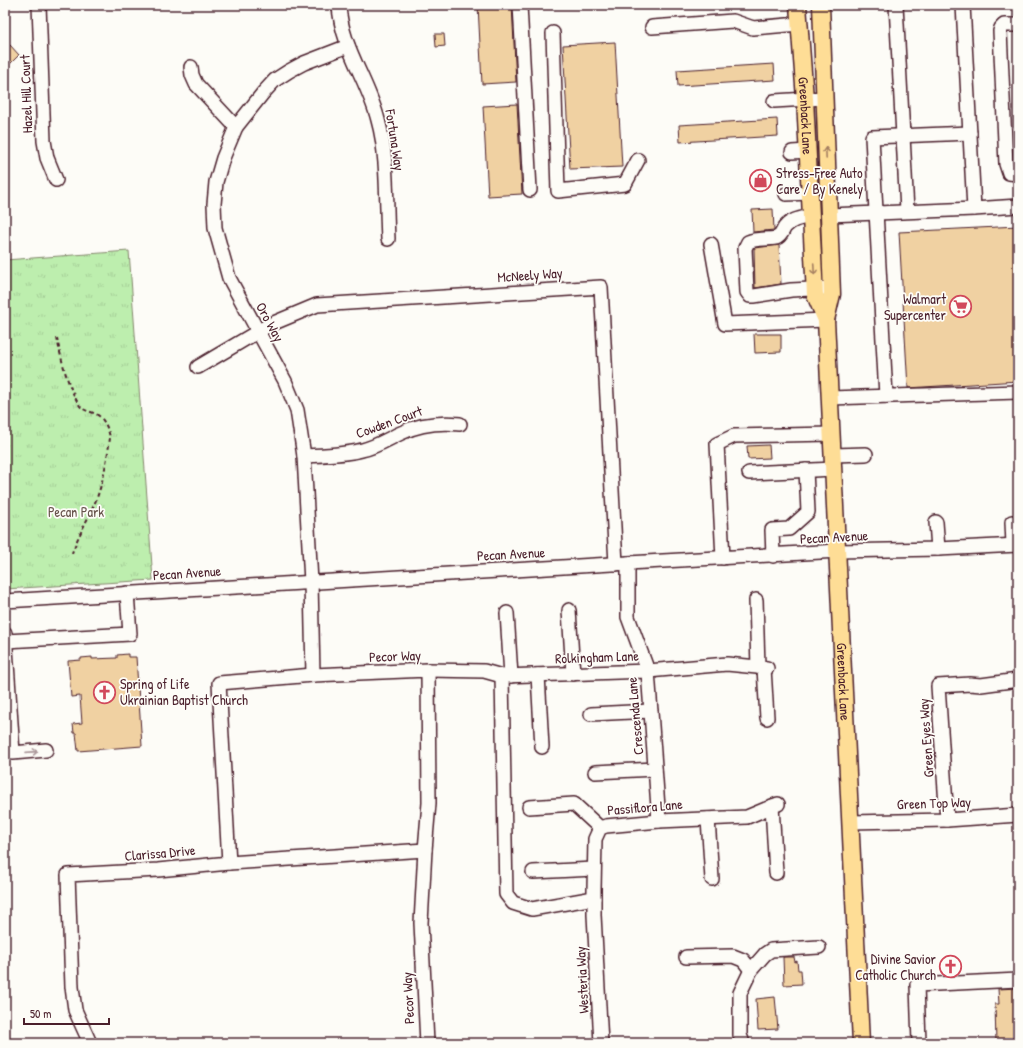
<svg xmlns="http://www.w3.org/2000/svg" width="1023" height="1048" font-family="'Patrick Hand',sans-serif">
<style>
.grass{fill:url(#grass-tufts);stroke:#84866c}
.building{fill:#f0d1a2;stroke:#4a1f2b}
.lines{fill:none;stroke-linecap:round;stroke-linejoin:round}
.minor-casing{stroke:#4a1f2b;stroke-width:16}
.major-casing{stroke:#4a1f2b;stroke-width:19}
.path{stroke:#4a1f2b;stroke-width:2;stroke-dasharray:4 3;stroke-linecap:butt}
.minor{stroke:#fdfcf7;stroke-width:13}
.major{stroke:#fedd96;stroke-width:16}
.oneway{stroke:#a47e60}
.oneway2{stroke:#ac999b}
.labels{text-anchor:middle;stroke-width:3.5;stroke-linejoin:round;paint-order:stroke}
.street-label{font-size:14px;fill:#4a1f2b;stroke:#fdfcf7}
.poi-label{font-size:14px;fill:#4a1f2b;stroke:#fdfcf7;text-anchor:start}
.park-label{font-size:14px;fill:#67534c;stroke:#fdfcf7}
</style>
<defs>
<pattern id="grass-tufts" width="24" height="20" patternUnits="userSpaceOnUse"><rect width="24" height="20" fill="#bdeeae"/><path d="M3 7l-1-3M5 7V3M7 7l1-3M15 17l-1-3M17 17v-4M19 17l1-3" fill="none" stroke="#a4cc96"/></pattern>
</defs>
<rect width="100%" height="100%" fill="#fdfcf7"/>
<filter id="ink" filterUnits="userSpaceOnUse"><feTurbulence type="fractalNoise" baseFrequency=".025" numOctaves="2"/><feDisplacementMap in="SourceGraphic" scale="8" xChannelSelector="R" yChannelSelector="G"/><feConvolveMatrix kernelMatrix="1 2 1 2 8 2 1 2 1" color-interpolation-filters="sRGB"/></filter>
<g filter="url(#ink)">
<path class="grass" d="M129,251L153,580L5,589V260Z"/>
<g class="building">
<path d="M478,5H512L516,82L482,84Z"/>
<path d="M435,34H444L445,46L436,47Z"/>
<path d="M615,42L622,167L570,169L563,45Z"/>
<path d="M10,45L19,55L9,65L5,60V50Z"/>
<path d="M774,64L775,80L678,86L677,70Z"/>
<path d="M517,104L522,194L488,196L483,106Z"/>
<path d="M777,119L778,136L680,142L679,125Z"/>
<path d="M773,209L774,230L753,232L752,210Z"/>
<path d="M1018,226V381L908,388L899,232Z"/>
<path d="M779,245L781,284L755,288L754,248Z"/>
<path d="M754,334H781V352L755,353Z"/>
<path d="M769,445L770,458L748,459L747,446Z"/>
<path d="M128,654V657H136L142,746L78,751L76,733H74L73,724L82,723L80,696L71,697L68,661L81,660V658L92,657V659L117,658V655Z"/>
<path d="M783,957H794L795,962L797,961L798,970H801L802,984L784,985Z"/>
<path d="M1018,988V1043H996L995,1004H999L998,989Z"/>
<path d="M775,997L778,1029L758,1030L756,999Z"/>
</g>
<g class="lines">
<defs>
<g id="minor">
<path d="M39,5L44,141L47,158L56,180"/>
<path d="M339,5C341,47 368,80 378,120C388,155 386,202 388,239"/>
<path d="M520,5L530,190"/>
<path d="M896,5L907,211"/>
<path d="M963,5L974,209L1018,206"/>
<path d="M1018,25H1004L1001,28L1000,31L1006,164L1009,173L1018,174"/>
<path d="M652,27L733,21L753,28L799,24"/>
<path d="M553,33L558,191L625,184L638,160"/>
<path d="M191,67L192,75L196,84L236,127"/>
<path d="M774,101L824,98"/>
<path d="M792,152L808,151"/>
<path d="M786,194L810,193"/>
<path d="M829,215L974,209"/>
<path d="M811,216C802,218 792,219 785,227C782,231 782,236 776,238C766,240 757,238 748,242L745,248L747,292L750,296H754L791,290L832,288"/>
<path d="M711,244L725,324L826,320"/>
<path d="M198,367L269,325L317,305L601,287L616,564"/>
<path d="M886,396L872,137L970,133"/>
<path d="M830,398L1018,392"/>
<path d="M833,455L866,454"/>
<path d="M304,456C323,455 343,455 362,450C376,447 388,439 401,433C420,424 440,422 460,424"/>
<path d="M749,473L834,469"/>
<path d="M936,522L938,549"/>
<path d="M1012,522L1013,545"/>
<path d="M773,556L772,530L789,529L808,512L806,470"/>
<path d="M723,558L717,444L734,436L832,434"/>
<path d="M628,563V617L648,671L659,821"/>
<path d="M756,600L758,667"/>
<path d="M5,601L628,563L838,551L938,549L1018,545"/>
<path d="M569,610L573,674"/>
<path d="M507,613L511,676"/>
<path d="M5,633L13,753L46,750"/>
<path d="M6,641L130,634L127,593"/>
<path d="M764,668L767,718"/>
<path d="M428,670L484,671L502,676L648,671L727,664L767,668"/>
<path d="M313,675L311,582L304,456L297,410L285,381L229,278L215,228L214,204L216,182L223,158L236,127L263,93L275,80L289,71L304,63L348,46"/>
<path d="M538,675L542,747"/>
<path d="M502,676L506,894L513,903L532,909L594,898"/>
<path d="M591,714L651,711"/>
<path d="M595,772L655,769"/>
<path d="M772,806L776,873"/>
<path d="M529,807L574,804L600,828"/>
<path d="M708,819L712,879"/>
<path d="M947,820L938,686L970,684L981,685L1018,680"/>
<path d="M851,822L947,820L1018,815"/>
<path d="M229,863L219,683L313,675L428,670L429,803L425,850L421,923L427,1043"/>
<path d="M533,872L594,869"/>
<path d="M686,957L733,956L743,960L751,970"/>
<path d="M90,1043L75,1010L72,987L68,875L158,870L229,863L425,850"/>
<path d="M601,1043L594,915V890L595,839L600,828L606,826L659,821L747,817L778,804"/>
<path d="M743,1043L740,1035V993L751,970L765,954L771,950L819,947"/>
<path d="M919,1043L917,985L1018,980"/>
</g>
<g id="major">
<path id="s1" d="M798,5L805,99L815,295L826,320"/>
<path id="s2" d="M821,5L832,294L826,320L861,1043"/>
</g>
</defs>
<use href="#minor" class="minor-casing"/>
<use href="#major" class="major-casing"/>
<path class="path" d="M57,338C61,359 68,388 80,406C84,412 93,411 99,416C105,421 109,431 110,438C107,460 103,484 94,505C87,521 78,536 72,553"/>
<use href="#minor" class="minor"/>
<use href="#major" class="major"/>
</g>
<defs><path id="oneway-shaft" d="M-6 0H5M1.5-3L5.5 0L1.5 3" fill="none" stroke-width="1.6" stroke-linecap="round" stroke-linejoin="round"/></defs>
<g class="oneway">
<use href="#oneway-shaft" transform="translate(826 153) rotate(-92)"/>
<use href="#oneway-shaft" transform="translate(814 269) rotate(87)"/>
</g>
<use class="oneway2" href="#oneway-shaft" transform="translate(32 752) rotate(-4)"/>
</g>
<defs>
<symbol id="shop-ring" viewBox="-11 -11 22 22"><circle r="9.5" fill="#fdfcf7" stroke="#d1495b" stroke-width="1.5"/><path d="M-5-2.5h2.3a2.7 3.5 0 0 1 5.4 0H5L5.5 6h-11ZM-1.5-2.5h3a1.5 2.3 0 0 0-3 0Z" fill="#d1495b"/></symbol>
<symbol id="supermarket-ring" viewBox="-11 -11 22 22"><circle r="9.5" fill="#fdfcf7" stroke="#d1495b" stroke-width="1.5"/><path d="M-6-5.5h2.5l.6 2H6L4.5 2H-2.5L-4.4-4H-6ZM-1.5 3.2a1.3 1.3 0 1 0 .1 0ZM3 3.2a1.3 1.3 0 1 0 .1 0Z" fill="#d1495b"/></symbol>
<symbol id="church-ring" viewBox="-11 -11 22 22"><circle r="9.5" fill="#fdfcf7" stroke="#d1495b" stroke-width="1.5"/><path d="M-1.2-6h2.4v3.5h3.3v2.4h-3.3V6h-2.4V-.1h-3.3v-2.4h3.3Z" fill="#d1495b"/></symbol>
</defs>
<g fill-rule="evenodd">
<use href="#shop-ring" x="748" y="168" width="25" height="25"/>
<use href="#supermarket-ring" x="948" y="294" width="25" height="25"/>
<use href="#church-ring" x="92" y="680" width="25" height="25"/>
<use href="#church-ring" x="938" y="954" width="25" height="25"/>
</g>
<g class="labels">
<g class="street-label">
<text transform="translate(26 94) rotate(-92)" y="5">Hazel Hill Court</text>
<text dy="5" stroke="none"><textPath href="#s1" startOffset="111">Greenback Lane</textPath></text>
<text transform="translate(395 140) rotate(81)" y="5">Fortuna Way</text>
<text transform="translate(530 275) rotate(-4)" y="5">McNeely Way</text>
<text transform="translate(270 322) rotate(61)" y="5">Oro Way</text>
<text transform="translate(389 422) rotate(-20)" y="5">Cowden Court</text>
<text transform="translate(834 537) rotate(-3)" y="5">Pecan Avenue</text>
<text transform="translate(511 554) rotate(-3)" y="5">Pecan Avenue</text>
<text transform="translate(187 573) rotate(-4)" y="5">Pecan Avenue</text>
<text transform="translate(395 656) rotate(-2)" y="5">Pecor Way</text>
<text transform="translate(597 657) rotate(-2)" y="5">Rolkingham Lane</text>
<text dy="5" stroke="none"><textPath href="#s2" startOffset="678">Greenback Lane</textPath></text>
<text transform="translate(635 716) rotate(-95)" y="5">Crescenda Lane</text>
<text transform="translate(926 738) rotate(-94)" y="5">Green Eyes Way</text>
<text transform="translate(934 803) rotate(-2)" y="5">Green Top Way</text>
<text transform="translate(645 807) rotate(-5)" y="5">Passiflora Lane</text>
<text transform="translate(160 853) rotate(-5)" y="5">Clarissa Drive</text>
<text transform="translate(582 980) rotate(-93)" y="5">Westeria Way</text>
<text transform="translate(408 998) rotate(-93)" y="5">Pecor Way</text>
</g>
<g class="poi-label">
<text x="776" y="178">Stress-Free Auto<tspan x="776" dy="16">Care / By Kenely</tspan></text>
<text x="946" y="304" text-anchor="end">Walmart<tspan x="946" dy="16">Supercenter</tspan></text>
<text x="120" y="689">Spring of Life<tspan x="120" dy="16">Ukrainian Baptist Church</tspan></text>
<text x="936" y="964" text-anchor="end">Divine Savior<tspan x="936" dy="16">Catholic Church</tspan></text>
</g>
<g class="park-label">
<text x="76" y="517">Pecan Park</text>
</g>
</g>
<rect width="1023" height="1048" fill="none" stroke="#fdfcf7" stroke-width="20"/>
<rect x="10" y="10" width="1003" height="1028" fill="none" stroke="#4a1f2b" stroke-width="1.5" filter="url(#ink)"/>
<path d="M24 1018v6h85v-6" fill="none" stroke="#4a1f2b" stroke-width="2"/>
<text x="30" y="1018" font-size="12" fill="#4a1f2b" stroke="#fdfcf7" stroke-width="3" paint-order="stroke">50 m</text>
</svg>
